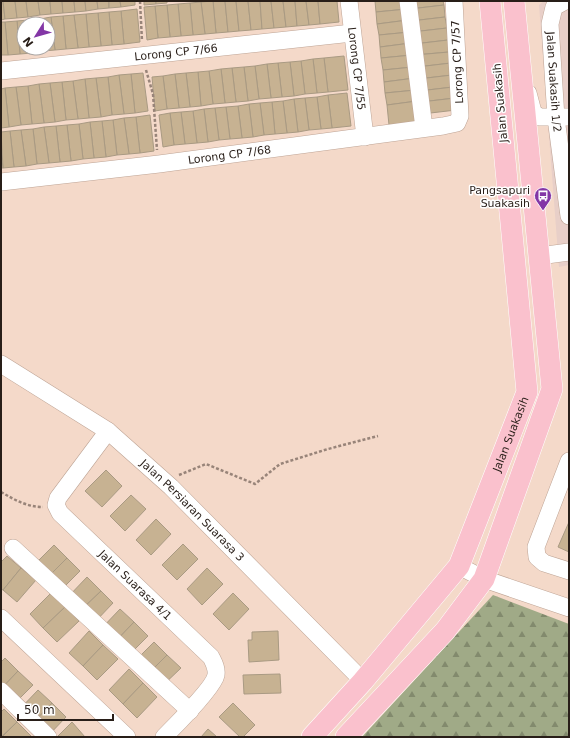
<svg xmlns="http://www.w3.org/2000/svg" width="570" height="738" font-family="'DejaVu Sans',sans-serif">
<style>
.commercial{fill:#e8cfc8}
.forest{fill:url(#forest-firs)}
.building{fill:#c7b292;stroke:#a99a83}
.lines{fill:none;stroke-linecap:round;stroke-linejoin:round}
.minor-casing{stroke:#bea495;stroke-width:18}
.major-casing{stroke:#fff;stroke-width:22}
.path{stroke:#988479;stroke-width:2.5;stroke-dasharray:3 2;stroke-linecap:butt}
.minor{stroke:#fff;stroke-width:17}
.major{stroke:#fac1cd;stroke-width:21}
.labels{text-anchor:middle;stroke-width:3;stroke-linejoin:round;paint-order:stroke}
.street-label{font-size:11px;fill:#281e18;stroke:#fff}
.poi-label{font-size:11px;fill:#281e18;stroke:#fff;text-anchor:end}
</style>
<defs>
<pattern id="forest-firs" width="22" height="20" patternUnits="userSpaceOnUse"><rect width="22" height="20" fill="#a0aa87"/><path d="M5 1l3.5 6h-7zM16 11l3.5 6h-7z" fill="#828a6d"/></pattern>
</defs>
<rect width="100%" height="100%" fill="#f4d9c9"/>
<path class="commercial" d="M544,1H569V265L559,267L539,5Z"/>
<path class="forest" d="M493,595L569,624V737H362Z"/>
<g class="building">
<path d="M1,1H3L5,19L1,20Z"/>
<path d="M3,1H15L17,18L5,19Z"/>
<path d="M15,1H26L28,17L17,18Z"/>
<path d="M26,1H38L40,15L28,17Z"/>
<path d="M38,1H50L51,14L40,15Z"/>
<path d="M50,1H62L63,13L51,14Z"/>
<path d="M62,1H74L75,12L63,13Z"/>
<path d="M74,1H85L86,11L75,12Z"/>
<path d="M85,1H97L98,9L86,11Z"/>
<path d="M97,1H109V8L98,9Z"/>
<path d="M109,1H120L121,7L109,8Z"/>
<path d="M120,1H135V5L121,7Z"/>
<path d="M144,1H156V4L144,5Z"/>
<path d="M156,1H167V3L156,4Z"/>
<path d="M213,1H225L228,32L216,33Z"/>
<path d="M213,1L216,33L205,34L201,2Z"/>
<path d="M225,1H236L239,31L228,32Z"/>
<path d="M236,1H248L251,30L239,31Z"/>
<path d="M248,1H260L262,29L251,30Z"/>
<path d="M260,1H271L274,28L262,29Z"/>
<path d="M271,1H283L286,27L274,28Z"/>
<path d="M283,1H295L297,26L286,27Z"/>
<path d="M295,1H306L309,25L297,26Z"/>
<path d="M306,1H318L320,24L309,25Z"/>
<path d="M318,1H337L339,22L320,24Z"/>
<path d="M375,1H406L407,9L376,12Z"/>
<path d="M409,1H443L444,5L410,9Z"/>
<path d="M201,2L205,34L193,35L190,3Z"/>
<path d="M190,3L193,35L181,36L178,4Z"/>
<path d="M178,4L181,36L170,37L167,5Z"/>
<path d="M167,5L170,37L158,38L155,6Z"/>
<path d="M444,5L445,17L411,21L410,9Z"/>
<path d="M155,6L158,38L147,40L144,7Z"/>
<path d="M137,9L140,42L124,44L121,11Z"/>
<path d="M407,9L408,20L377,24L376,12Z"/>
<path d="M121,11L124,44L112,45L109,12Z"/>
<path d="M109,12L112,45L101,46L98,13Z"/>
<path d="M98,13L101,46L89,47L86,14Z"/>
<path d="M86,14L89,47L78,48L74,15Z"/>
<path d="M74,15L78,48L66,49L63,16Z"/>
<path d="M63,16L66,49L55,50L51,17Z"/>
<path d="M51,17L55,50L43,51V48H48V24H40V19Z"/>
<path d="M445,17L447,28L412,32L411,21Z"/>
<path d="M40,19V24H29L28,20Z"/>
<path d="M28,20L29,24H24V48H31L32,53L20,54L17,21Z"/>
<path d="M408,20L410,32L379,35L377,24Z"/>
<path d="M17,21L20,54L8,55L5,22Z"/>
<path d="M1,22H5L8,55H1Z"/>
<path d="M447,28L448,40L414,44L412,32Z"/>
<path d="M410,32L411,43L380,47L379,35Z"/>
<path d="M448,40L449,52L415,55L414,44Z"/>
<path d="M411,43L412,55L381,58L380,47Z"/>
<path d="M31,48H43V51L32,53Z"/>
<path d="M449,52L451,63L417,67L415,55Z"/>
<path d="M412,55L413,67L383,70L381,58Z"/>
<path d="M344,56L348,90L328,92L324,58Z"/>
<path d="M324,58L328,92L317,93L313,59Z"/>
<path d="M313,59L317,93L305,94L301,61Z"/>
<path d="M301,61L305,94L294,96L290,62Z"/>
<path d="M290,62L294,96L282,97L278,63Z"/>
<path d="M278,63L282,97L271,98L267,64Z"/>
<path d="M451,63L452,75L418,79L417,67Z"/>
<path d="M267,64L271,98L259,99L255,66Z"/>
<path d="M255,66L259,99L248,101L244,67Z"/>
<path d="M244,67L248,101L236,102L232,68Z"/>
<path d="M413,67L415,78L384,82L383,70Z"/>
<path d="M232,68L236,102L225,103L221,69Z"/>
<path d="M221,69L225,103L213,104L209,71Z"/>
<path d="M209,71L213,104L201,106L198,72Z"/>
<path d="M198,72L201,106L190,107L186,73Z"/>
<path d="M143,73L148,111L135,113L131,74Z"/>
<path d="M186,73L190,107L179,108L175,74Z"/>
<path d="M131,74L135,113L124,114L119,75Z"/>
<path d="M175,74L179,108L167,109L163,76Z"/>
<path d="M119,75L124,114L112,115L108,77Z"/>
<path d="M452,75L453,87L419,91L418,79Z"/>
<path d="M163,76L167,109L155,111L152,77Z"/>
<path d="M108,77L112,115L101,117L96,78Z"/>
<path d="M96,78L101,117L89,118L85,79Z"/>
<path d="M415,78L416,90L385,93L384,82Z"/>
<path d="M85,79L89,118L78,119L73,81Z"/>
<path d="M73,81L78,119L66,120L62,82Z"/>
<path d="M62,82L66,120L55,122L50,83Z"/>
<path d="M50,83L55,122L44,123L39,84Z"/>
<path d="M39,84L44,123L32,124L28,86Z"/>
<path d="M28,86L32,124L21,125L16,87Z"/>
<path d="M16,87L21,125L9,127L5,88Z"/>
<path d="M453,87L455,98L421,102L419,91Z"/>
<path d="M5,88L9,127L1,128V89Z"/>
<path d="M416,90L417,101L387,105L385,93Z"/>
<path d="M347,93L351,126L332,128L328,95Z"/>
<path d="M328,95L332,128L321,129L317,97Z"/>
<path d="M317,97L321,129L309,130L305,98Z"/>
<path d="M305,98L309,130L298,132L294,99Z"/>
<path d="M455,98L456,110L422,114L421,102Z"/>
<path d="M294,99L298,132L287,133L283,101Z"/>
<path d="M283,101L287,133L275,134L272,102Z"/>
<path d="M417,101L420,122L389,125L387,105Z"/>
<path d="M272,102L275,134L264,135L260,103Z"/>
<path d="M260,103L264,135L253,137L249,104Z"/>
<path d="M249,104L253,137L242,138L238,106Z"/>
<path d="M238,106L242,138L230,139L226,107Z"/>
<path d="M226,107L230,139L219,140L215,108Z"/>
<path d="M215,108L219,140L208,142L204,109Z"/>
<path d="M204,109L208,142L197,143L193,111Z"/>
<path d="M193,111L197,143L185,144L181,112Z"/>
<path d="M181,112L185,144L174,145L170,113Z"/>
<path d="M170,113L174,145L163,147L159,115Z"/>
<path d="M150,115L154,151L140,153L136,117Z"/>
<path d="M136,117L140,153L129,154L124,118Z"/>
<path d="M124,118L129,154L117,155L113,120Z"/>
<path d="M113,120L117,155L106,157L102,121Z"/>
<path d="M102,121L106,157L94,158L90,122Z"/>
<path d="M90,122L94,158L83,159L79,124Z"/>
<path d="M79,124L83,159L71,161L67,125Z"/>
<path d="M67,125L71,161L60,162L56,126Z"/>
<path d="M56,126L60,162L49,163L44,127Z"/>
<path d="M44,127L49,163L37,164L33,129Z"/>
<path d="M33,129L37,164L26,166L21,130Z"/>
<path d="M21,130L26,166L14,167L10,131Z"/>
<path d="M10,131L14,167L3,168L1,132Z"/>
<path d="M1,152L3,168H1Z"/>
<path d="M106,470L122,486L102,507L85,491Z"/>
<path d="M131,495L146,509L125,531L110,516Z"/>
<path d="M156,519L171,534L151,555L136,540Z"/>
<path d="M569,522V552L558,547Z"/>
<path d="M183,544L198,559L177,580L162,565Z"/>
<path d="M54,545L67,558L46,579L33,566Z"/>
<path d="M7,556L21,568L3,590L1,589V562Z"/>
<path d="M67,558L80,571L59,592L46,579Z"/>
<path d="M21,568L36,580L17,602L3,590Z"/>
<path d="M207,568L223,584L202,605L187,589Z"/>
<path d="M87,577L101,591L80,611L67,598Z"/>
<path d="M101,591L113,603L93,624L80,611Z"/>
<path d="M51,593L65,607L43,628L30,614Z"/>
<path d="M233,593L249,609L229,630L213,614Z"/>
<path d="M65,607L79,621L57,642L43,628Z"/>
<path d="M120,609L134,622L114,643L100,630Z"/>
<path d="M134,622L148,636L127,657L114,643Z"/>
<path d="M89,631L103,645L83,666L69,653Z"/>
<path d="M278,631L279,660L249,662L248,640H252V632Z"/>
<path d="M154,642L167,655L147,675L134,662Z"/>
<path d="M103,645L118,659L97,680L83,666Z"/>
<path d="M167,655L181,668L160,688L147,675Z"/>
<path d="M5,658L18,671L1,689V662Z"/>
<path d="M129,669L143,683L123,704L109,690Z"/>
<path d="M18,671L33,685L12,706L1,689Z"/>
<path d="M280,674L281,693L244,694L243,675Z"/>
<path d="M143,683L157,697L137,718L123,704Z"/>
<path d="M38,690L52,703L32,724L18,711Z"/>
<path d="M52,703L66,717L47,737L32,724Z"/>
<path d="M233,703L255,725L243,737H240L219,717Z"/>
<path d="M4,709L17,722L1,737V712Z"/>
<path d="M17,722L31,736L30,737H2Z"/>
<path d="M72,722L85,737H57Z"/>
<path d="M208,729L217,737H201Z"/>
</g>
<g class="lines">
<defs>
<g id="minor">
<path id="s1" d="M349,1L365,137"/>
<path d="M408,1L424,128"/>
<path id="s2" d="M565,1L554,7L550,24L556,118L569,216"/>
<path id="s3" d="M1,71L352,33"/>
<path d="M528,93L533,112L539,117H569"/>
<path id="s4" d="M1,182L159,164L443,126L457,123L460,116L454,1"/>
<path d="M539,256L569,252"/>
<path id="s5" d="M1,364L108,431L171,487L363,681"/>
<path id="s6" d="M108,431L58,498L56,505L60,513L211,657C214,663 217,668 216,675C214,687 175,726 164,737"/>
<path d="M569,461L536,547L537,557L544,563L569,571"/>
<path d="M13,548L190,711"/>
<path d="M459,566L484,579L569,608"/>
<path d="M1,618L127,737"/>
<path d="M1,691L48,737"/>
</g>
<g id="major">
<path id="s7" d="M312,737L363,681L459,566L527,392L490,1"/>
<path d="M346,737L445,631L484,579L552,389L514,1"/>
</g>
</defs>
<use href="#minor" class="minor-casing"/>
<use href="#major" class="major-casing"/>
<g class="path">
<path d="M140,1L142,41"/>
<path d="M146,70L153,94L157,150"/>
<path d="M179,475L206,464L255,484L280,464L328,449L378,436"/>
<path d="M1,492C15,500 27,507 43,507"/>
</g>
<use href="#minor" class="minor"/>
<use href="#major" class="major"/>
</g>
<defs>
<symbol id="bus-pin" viewBox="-11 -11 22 30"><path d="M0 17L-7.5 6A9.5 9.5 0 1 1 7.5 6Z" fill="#8336a6" stroke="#fff"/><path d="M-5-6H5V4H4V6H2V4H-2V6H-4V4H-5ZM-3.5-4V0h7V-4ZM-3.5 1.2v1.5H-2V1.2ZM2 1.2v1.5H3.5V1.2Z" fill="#fff"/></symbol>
</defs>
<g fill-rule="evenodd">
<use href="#bus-pin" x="533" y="186" width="20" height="27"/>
</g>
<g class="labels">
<g class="street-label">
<text dy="4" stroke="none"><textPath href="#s3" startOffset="176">Lorong CP 7/66</textPath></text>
<text transform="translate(457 62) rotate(-93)" y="4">Lorong CP 7/57</text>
<text dy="4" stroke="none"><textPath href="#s1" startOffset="68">Lorong CP 7/55</textPath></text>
<text dy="4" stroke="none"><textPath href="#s2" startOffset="88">Jalan Suakasih 1/2</textPath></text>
<text transform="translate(500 103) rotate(-95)" y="4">Jalan Suakasih</text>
<text dy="4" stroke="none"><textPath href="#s4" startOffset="230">Lorong CP 7/68</textPath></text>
<text dy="4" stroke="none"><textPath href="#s7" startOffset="367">Jalan Suakasih</textPath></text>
<text dy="4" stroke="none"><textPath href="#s5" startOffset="242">Jalan Persiaran Suarasa 3</textPath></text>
<text dy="4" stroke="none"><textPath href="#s6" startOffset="204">Jalan Suarasa 4/1</textPath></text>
</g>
<g class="poi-label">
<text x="530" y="194">Pangsapuri<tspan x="530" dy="13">Suakasih</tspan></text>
</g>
</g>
<rect width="570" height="738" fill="none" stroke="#281e18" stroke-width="4"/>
<g transform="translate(36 36) rotate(233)"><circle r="19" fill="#ffffff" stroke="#a9a5a3"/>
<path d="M0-3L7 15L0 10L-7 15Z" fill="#8336a6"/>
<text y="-6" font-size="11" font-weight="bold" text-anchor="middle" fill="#281e18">N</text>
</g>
<path d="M18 714v6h95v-6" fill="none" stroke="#281e18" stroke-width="2"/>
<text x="24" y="714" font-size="12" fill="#281e18" stroke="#ffffff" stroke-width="3" paint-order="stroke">50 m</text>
</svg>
